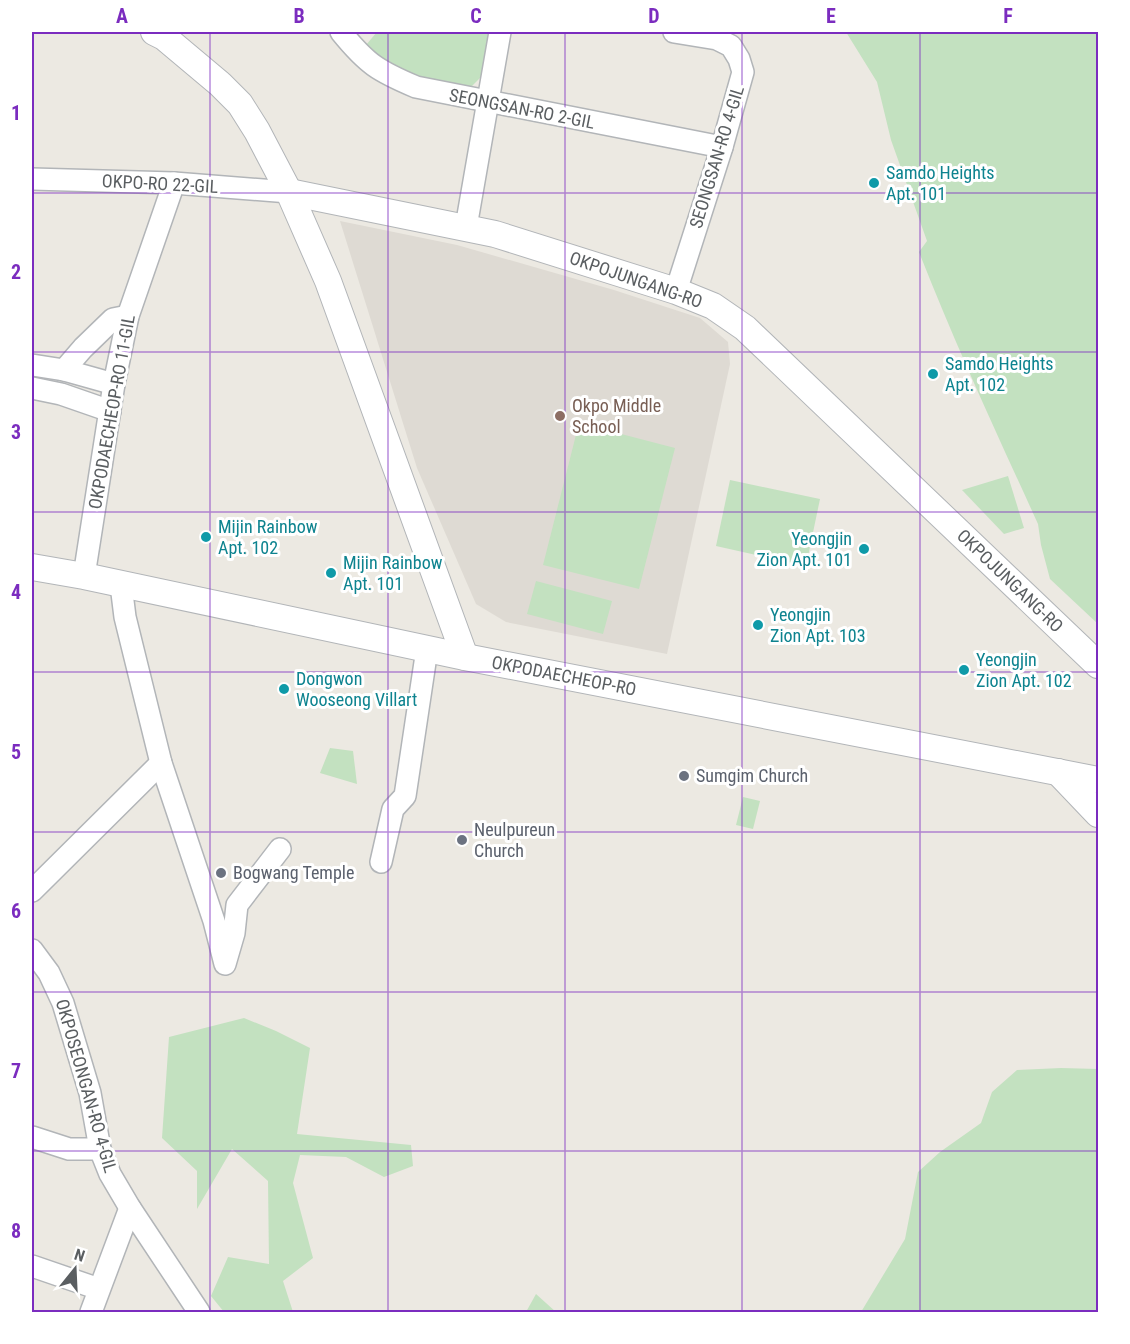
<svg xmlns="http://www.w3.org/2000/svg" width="1130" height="1344" font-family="'Roboto Condensed',sans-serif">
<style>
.education{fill:#dedad3}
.green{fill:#c3e1c0}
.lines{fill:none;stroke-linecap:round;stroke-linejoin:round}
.minor-casing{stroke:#b2b5b8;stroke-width:24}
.tertiary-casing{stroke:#b2b5b8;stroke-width:28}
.minor{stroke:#fff;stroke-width:21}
.tertiary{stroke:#fff;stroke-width:26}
.grid{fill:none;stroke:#7b2cbf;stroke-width:1.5;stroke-opacity:0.55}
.culture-dot{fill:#0f9aa8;stroke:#fff;stroke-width:2}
.education-dot{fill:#8d6e63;stroke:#fff;stroke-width:2}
.worship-dot{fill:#6b7280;stroke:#fff;stroke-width:2}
.labels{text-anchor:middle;stroke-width:6;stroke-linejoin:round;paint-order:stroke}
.street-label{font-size:18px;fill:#5a5e61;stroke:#fff}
.culture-label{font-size:18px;fill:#0d838f;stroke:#fff;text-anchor:start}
.education-label{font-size:18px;fill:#785e54;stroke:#fff;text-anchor:start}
.worship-label{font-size:18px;fill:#5b616d;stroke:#fff;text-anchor:start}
.neatline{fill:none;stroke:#7b2cbf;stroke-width:2}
.grid-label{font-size:20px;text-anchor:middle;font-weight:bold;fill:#7b2cbf}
</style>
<rect width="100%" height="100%" fill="#ece9e2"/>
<path class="education" d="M340,221L457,245L614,290L700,318L728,342L730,364L667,654L506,622L476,604L417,468Z"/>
<g class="green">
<path d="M377,32H489L483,75L471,87L424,80L388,65L366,45Z"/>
<path d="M846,32H1098V624L1050,579L1041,545L1038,524C997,434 955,344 919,252L927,241L891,140L877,82Z"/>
<path d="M579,423L675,448L639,589L543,565Z"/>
<path d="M1008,476L1024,528L1004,534L962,490Z"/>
<path d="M730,480L820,499L806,566L716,546Z"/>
<path d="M536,581L612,601L603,634L527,614Z"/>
<path d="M330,748L353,751L357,784L320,773Z"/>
<path d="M743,797L760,801L753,829L736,825Z"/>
<path d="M244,1018L276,1031L310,1048L297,1134L411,1145L413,1166L384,1177L346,1157L300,1155L293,1183L313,1258L283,1281L293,1312H224L211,1296L228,1257L269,1264L268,1181L232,1149L197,1209V1171L162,1138L169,1037Z"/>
<path d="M1061,1068L1098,1069V1312H861L905,1239L918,1172L940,1152L981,1123L992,1092L1017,1070Z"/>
<path d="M536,1294L556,1312H526Z"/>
</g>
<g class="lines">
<defs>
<g id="minor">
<path d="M341,32C367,64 378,71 416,87L722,147"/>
<path d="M674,32L717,39L731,46L739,59L743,72L722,147L676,291"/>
<path d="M32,179L174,183L289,192"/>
<path d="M466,227L500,32"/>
<path d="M32,365L64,370L114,384"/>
<path d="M64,370L83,348L113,319L128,316"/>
<path d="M32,388L61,394L110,411"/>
<path d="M84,576L114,384L128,316L174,183"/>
<path d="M121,585L125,617L161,763L214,921L225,964L234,933L237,905L280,849"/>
<path d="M381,862L393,809L405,796L427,649"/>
<path d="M32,891L161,763"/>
<path d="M32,950L49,973L63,1003L90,1093L100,1149L110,1174L130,1208L199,1312"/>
<path d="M32,1137L69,1149H100"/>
<path d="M32,1266L99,1289"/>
<path d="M91,1312L130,1208"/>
</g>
<g id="tertiary">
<path d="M154,32L164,37L220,84L240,104L257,131L289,192L328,281L465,657"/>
<path d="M289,192L495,234L676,291L713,306L745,328L1098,665"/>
<path d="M32,567L84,576L465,657L1098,780"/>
<path d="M1058,772L1098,814"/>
</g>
</defs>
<use href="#minor" class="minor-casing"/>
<use href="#tertiary" class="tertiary-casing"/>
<use href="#minor" class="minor"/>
<use href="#tertiary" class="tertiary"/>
</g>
<path class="grid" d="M210,32V1312M388,32V1312M565,32V1312M742,32V1312M920,32V1312M32,193H1098M32,352H1098M32,512H1098M32,672H1098M32,832H1098M32,992H1098M32,1151H1098"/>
<g class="culture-dot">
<circle cx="874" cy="183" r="6"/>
<circle cx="933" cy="374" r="6"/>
<circle cx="206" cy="537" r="6"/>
<circle cx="864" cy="549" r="6"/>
<circle cx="331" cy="573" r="6"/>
<circle cx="758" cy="625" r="6"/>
<circle cx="964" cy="670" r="6"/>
<circle cx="284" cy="689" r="6"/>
</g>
<circle class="education-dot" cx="560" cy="416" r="6"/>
<g class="worship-dot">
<circle cx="684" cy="776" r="6"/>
<circle cx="462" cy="840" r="6"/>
<circle cx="221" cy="873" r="6"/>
</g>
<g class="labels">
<g class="street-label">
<text transform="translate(522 109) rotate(11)" y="6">SEONGSAN-RO 2-GIL</text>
<text transform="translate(717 157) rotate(-73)" y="6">SEONGSAN-RO 4-GIL</text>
<text transform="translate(160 184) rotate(3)" y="6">OKPO-RO 22-GIL</text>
<text transform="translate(636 280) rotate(19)" y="6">OKPOJUNGANG-RO</text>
<text transform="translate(112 412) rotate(-80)" y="6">OKPODAECHEOP-RO 11-GIL</text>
<text transform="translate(1010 581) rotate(44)" y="6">OKPOJUNGANG-RO</text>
<text transform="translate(564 676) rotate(11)" y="6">OKPODAECHEOP-RO</text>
<text transform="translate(86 1086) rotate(74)" y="6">OKPOSEONGAN-RO 4-GIL</text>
</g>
<g class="culture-label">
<text x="886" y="179">Samdo Heights<tspan x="886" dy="21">Apt. 101</tspan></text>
<text x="945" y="370">Samdo Heights<tspan x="945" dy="21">Apt. 102</tspan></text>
<text x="218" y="533">Mijin Rainbow<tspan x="218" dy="21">Apt. 102</tspan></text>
<text x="852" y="545" text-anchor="end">Yeongjin<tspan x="852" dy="21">Zion Apt. 101</tspan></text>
<text x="343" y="569">Mijin Rainbow<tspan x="343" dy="21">Apt. 101</tspan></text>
<text x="770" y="621">Yeongjin<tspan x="770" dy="21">Zion Apt. 103</tspan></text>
<text x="976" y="666">Yeongjin<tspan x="976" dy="21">Zion Apt. 102</tspan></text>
<text x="296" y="685">Dongwon<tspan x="296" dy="21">Wooseong Villart</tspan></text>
</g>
<g class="education-label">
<text x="572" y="412">Okpo Middle<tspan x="572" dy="21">School</tspan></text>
</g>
<g class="worship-label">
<text x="696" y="782">Sumgim Church</text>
<text x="474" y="836">Neulpureun<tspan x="474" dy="21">Church</tspan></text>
<text x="233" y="879">Bogwang Temple</text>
</g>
</g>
<rect width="1130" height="1344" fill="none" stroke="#ffffff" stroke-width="66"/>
<g transform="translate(75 1269) rotate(18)" stroke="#ffffff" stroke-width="4.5" paint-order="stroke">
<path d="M0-4.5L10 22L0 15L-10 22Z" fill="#5a5e61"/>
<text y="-9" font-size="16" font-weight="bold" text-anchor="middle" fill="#5a5e61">N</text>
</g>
<rect x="33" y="33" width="1064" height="1278" class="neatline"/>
<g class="grid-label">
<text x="122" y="23">A</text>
<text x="299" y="23">B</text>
<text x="476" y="23">C</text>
<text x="654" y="23">D</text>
<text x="831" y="23">E</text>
<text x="1008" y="23">F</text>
<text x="16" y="120">1</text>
<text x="16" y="279">2</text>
<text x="16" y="439">3</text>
<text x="16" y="599">4</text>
<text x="16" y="759">5</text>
<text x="16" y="918">6</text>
<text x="16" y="1078">7</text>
<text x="16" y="1238">8</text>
</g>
</svg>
